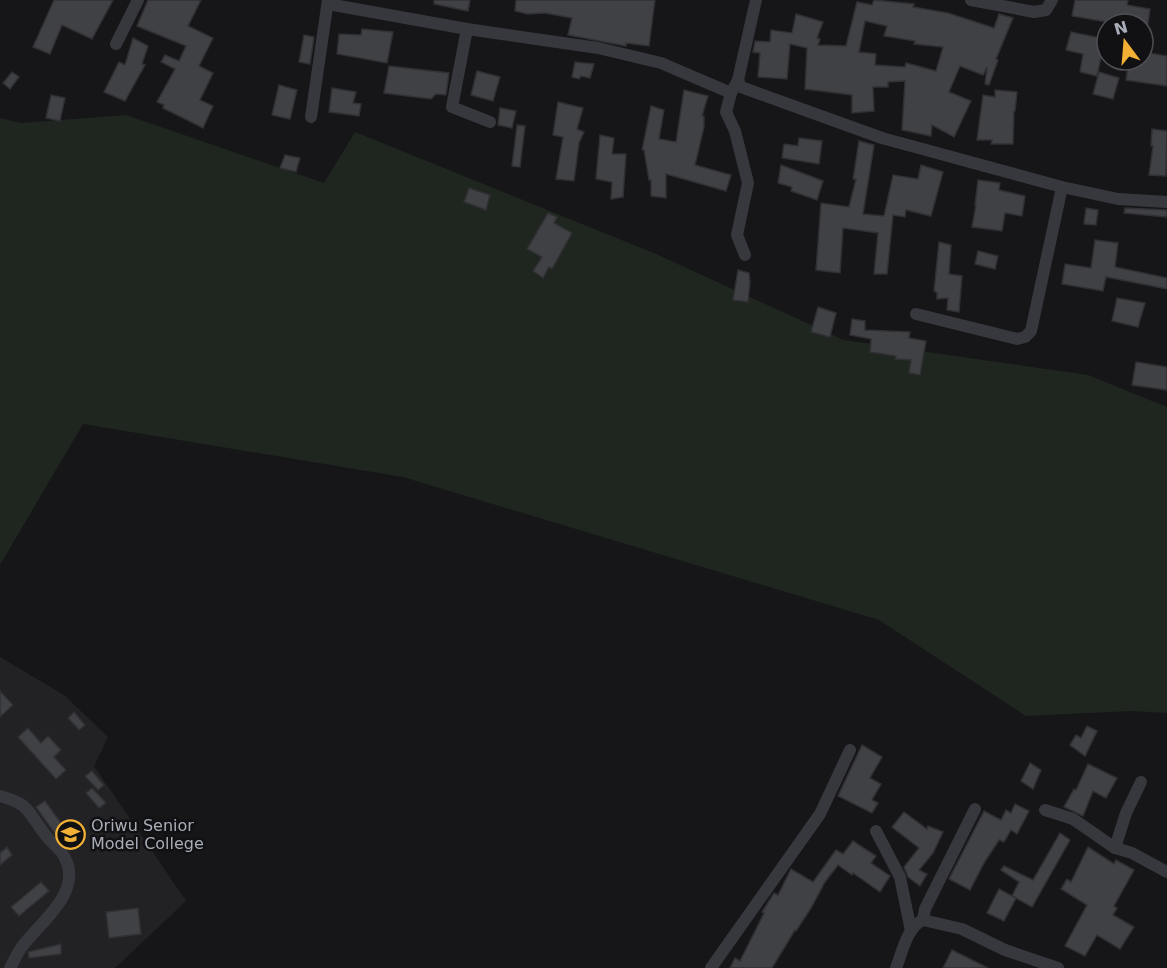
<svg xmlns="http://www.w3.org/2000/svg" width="1167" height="968" font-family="'DejaVu Sans',sans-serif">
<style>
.built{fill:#222225}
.green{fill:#1e261f}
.building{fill:#404145;stroke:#303034;stroke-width:1.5;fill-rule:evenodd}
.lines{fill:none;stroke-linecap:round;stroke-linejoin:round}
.minor{stroke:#37383d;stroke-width:12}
.labels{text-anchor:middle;stroke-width:5;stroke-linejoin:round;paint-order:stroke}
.poi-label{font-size:16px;fill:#a8adb8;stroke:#111113;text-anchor:start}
</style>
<rect width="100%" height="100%" fill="#161618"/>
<path class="built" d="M0,657L64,695L108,737L94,766L186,901L115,968H0Z"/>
<path class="green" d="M126,115L324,183L355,132L656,254L844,340L1088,375L1167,407V713L1132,711L1026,716L879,620L403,477L83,424L0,565V118L21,123Z"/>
<g class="building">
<path d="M54,0H113L92,39L62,25L50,54L33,47Z"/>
<path d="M148,0H201L188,26L213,38L199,66L213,73L200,100L213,106L203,128L163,108L164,105L157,102L175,69L161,62L165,55L179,61L186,46L137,26Z"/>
<path d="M434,0H470L468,11L434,4Z"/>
<path d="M516,0H655L649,46L626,43V46L568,35L572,18L545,13L527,14L515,11Z"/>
<path d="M874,0L914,4L913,7L948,13L994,28L999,14L1013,18L996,59L998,60L989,85L985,84L987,67L983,75L960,66L949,92L971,101L954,137L932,125L931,136L902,130L905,81L888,82V87H873L874,111L852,113V95L805,89L807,48L790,44L787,79L758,77L760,53L753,52L755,41L770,42L771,30L792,33L796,14L823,22L817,38L820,39L818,45L846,46L857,2L872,5ZM865,21L887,26L884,36L915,41L914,44L943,47L936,71L906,63L905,67L875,65L876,54L859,52Z"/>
<path d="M1075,0H1128L1127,5L1150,9L1148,24H1118L1072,16Z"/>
<path d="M362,29L393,32L387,63L337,54L339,34L361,35Z"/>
<path d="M1071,32L1105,39L1097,76L1080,72L1083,54L1066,50Z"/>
<path d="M304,35L314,37L310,64L299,62Z"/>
<path d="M133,38L148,46L142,64L145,65L125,101L104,92L119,62L125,65Z"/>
<path d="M1143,52L1167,56V86L1126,80L1128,66L1135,67L1137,60H1143Z"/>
<path d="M575,62L594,64L590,78L581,76L579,79L572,77Z"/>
<path d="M389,66L449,73L446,95L436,94L431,99L384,93Z"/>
<path d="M477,71L500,77L493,101L471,95Z"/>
<path d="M12,72L19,77L10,89L3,83Z"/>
<path d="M1099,72L1119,78L1113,99L1093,94Z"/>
<path d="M279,85L297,90L290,119L272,115Z"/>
<path d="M332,88L356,92L353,103L361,104L359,116L329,112Z"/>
<path d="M684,90L708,96L702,116H704V127L695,165L731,175L726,191L666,174V198L651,196V180H649L644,150H642L651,106L664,110L659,139L676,142Z"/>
<path d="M995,90L1017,92L1015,111H1014L1013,144H991L992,140H977L983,95L995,97Z"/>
<path d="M51,95L65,98L60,121L46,118Z"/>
<path d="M558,102L583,108L577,129L584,132L579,143L574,181L556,179L563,137L553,135Z"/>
<path d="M500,108L516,111L512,128L498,125Z"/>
<path d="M517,125L525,126L520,167L512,166Z"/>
<path d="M1152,129L1167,131L1166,176L1149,175L1153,146H1151Z"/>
<path d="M600,135L614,138L612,154H626L623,197L611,199L612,182L596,179Z"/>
<path d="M799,138L822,141L819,164L782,158L784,144L798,146Z"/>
<path d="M859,141L874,145L863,214L884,216L893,175L918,179L921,165L943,172L931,216L906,210L905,217L893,215L887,274H874L878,233L843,228L840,273L816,270L821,203L849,207L856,179H853Z"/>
<path d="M285,155L300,158L296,172L280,168Z"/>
<path d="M781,165L823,181L817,200L791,191L792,187L778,183Z"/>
<path d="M978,180L1000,183L999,190L1025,196L1022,216L1005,213L1002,231L972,227L976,205H975Z"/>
<path d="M469,188L490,195L486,210L464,202Z"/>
<path d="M1086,208L1098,210L1096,225L1084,224Z"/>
<path d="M1125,208L1167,210V217L1124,213Z"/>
<path d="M548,213L557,217L554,223L572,233L552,269L549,267L543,278L533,271L542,257L527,249Z"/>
<path d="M1095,240L1118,243L1115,267L1167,278V289L1106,277L1103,291L1062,284L1065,264L1091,268Z"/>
<path d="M939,242L951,245L949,274L962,276L959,312L947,310L948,298L937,299V293L934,291Z"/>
<path d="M978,251L998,256L995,269L975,264Z"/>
<path d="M738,270L749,273L750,282L748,302L733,300Z"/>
<path d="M1117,298L1145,303L1138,327L1112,321Z"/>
<path d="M818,307L836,313L830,337L811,332Z"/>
<path d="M852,319L865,321V330L910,332L909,338L926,341L920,375L909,373L911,360L895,359L896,356L870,352L871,339L850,335Z"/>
<path d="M1136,362L1167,367V390L1132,385Z"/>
<path d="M0,691L13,705L0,717Z"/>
<path d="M74,712L85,725L79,730L68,718Z"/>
<path d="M1087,726L1097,731L1085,756L1070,745L1076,735L1081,738Z"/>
<path d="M28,728L41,743L48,736L61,750L54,757L66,770L56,779L18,737Z"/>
<path d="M862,745L882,757L870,778L881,784L872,800L878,803L872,813L838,796Z"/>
<path d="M1030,763L1041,770L1033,789L1021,781Z"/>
<path d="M1088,764L1117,778L1106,798L1093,791L1083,816L1064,807L1074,789L1076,790Z"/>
<path d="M92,771L104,785L98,790L85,776Z"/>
<path d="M92,788L106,803L99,808L86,793Z"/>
<path d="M45,801L77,845L70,850L53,831L36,807Z"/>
<path d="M1015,804L1029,811L1017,834L1011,830L1004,842L999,840L984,863L970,890L949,879L984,811L1001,820L1006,810L1011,813Z"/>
<path d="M904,812L927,829L928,826L943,832L933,853L919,870L927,874L920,886L908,877L904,867L919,848L892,827Z"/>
<path d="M1060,833L1070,840L1032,907L1012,896L1019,882L1001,870L1004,866L1033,880Z"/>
<path d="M853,841L876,856L871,863L890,876L880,892L853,873L852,875L838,865L825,882L811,908L796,931L795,930L772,968H730L735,958L740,961L764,913L762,912L774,893L778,895L791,869L813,882L836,850L843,854Z"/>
<path d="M7,847L12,855L0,865V853Z"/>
<path d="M1088,847L1114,864L1116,860L1134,870L1114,906L1117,908L1113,915L1134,927L1120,949L1097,935L1085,956L1065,946L1087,905L1061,889L1067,879L1071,882Z"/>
<path d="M41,882L49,891L19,916L11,907Z"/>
<path d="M999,889L1016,898L1004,921L987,913Z"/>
<path d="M138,908L141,934L109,938L106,912Z"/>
<path d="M61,944V954L29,958L28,952Z"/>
<path d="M952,950L988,968H943Z"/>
</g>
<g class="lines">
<g class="minor">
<path d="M971,0L1034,12L1046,10L1052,0"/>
<path d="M328,4L467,29L598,48L661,63L731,93L738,80L741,87L882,138L1062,187L1118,199L1167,202"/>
<path d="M467,29L452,107L490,122"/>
<path d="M116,44L138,0"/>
<path d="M738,80L756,0"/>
<path d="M731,93L726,112L735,131L748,183L737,235L745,255"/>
<path d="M311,117L328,0"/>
<path d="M916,314L1017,339L1025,337L1031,331L1062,187"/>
<path d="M0,796C30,804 27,811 44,833C50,842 61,849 65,858C83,893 39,923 21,948C17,954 14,961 10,968"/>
<path d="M1045,810L1073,819L1115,848L1132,853L1167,872"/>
<path d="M876,831L900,877L911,931"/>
<path d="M1115,848L1126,813L1141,782"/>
<path d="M923,920L962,929L1005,950L1058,968"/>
<path d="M711,968L820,814L850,750"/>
<path d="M896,968C902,953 907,927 923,920L925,909L975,809"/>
</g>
</g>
<defs>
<symbol id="school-ring" viewBox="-11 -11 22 22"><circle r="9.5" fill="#111113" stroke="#f2b134" stroke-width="1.5"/><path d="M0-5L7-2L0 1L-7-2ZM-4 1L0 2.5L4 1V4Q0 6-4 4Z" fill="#f2b134"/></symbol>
</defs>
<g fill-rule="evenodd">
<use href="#school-ring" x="54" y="818" width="33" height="33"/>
</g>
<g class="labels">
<g class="poi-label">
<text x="91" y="831">Oriwu Senior<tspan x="91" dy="18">Model College</tspan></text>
</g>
</g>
<g transform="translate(1125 42) rotate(344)"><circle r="28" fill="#111113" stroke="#4d4f55" stroke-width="1.5"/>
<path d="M0-4.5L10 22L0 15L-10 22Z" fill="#f2b134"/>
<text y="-9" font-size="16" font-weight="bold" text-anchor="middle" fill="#a8adb8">N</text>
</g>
</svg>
